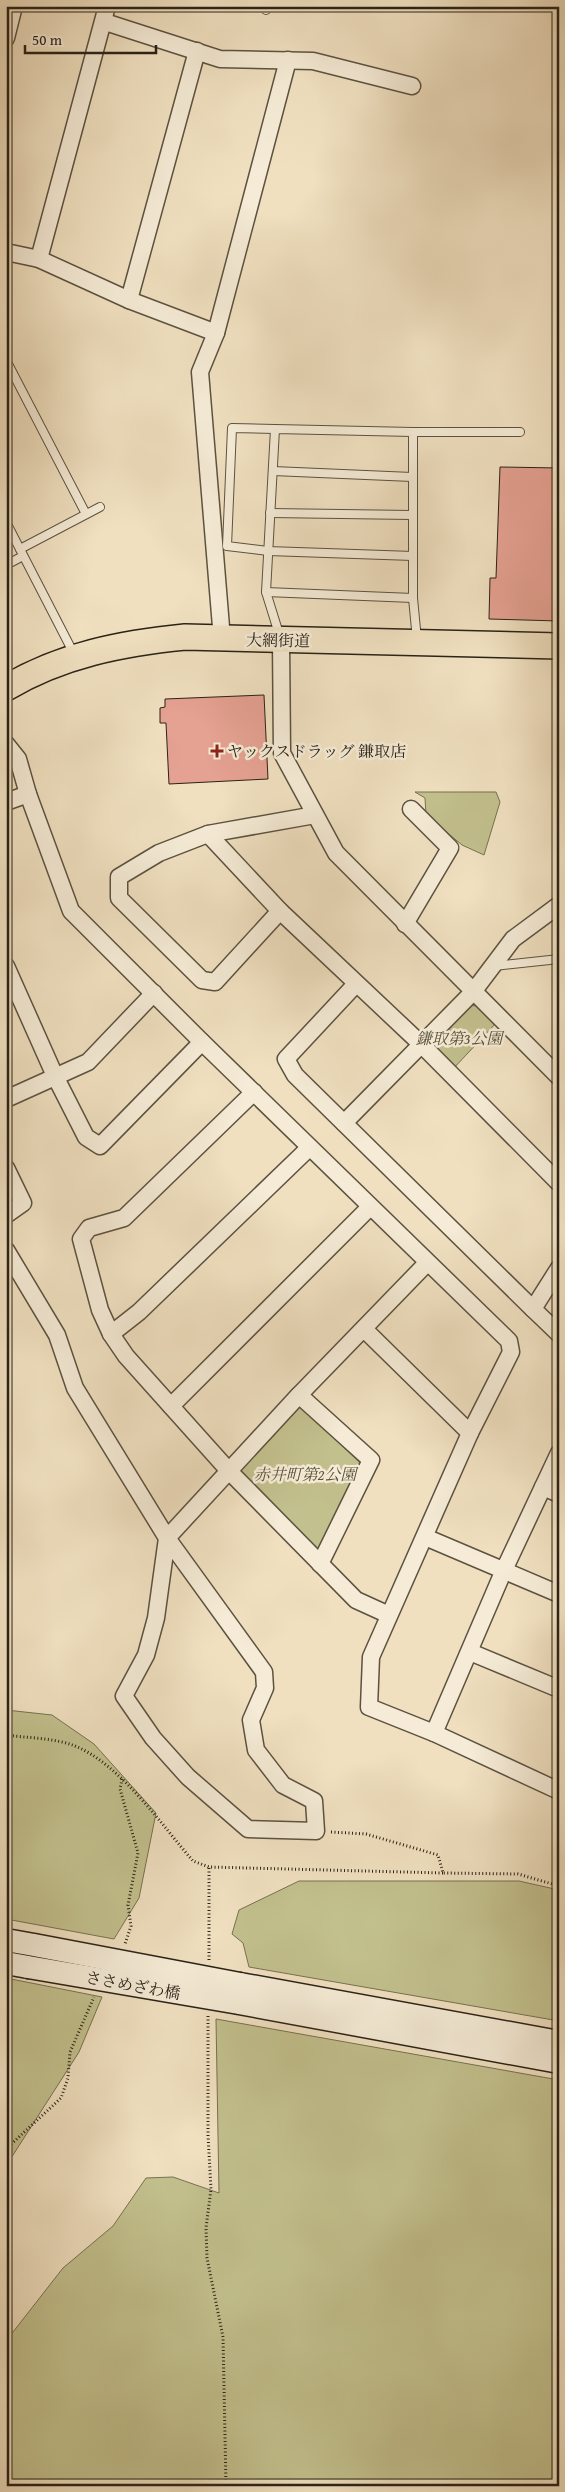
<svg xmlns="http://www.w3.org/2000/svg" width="565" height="2492" font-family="'Gentium Book Plus','Noto Serif JP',serif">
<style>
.green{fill:#c2c08d;stroke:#767152}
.building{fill:#e5a192;stroke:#2a2217}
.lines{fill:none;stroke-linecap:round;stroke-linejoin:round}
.lane-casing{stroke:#5c5241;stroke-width:10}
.street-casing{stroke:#5c5241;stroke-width:19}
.secondary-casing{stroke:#2a2217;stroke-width:25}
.primary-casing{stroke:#2a2217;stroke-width:28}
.path{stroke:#2a2217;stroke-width:3;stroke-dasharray:1 2.5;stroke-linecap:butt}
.lane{stroke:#f5ebd6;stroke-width:8}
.street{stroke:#f5ebd6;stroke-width:16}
.secondary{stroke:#f5ebd6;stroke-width:22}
.primary{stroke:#f0e0c0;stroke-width:25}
.secondary-bridge-casing{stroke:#2a2217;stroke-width:25;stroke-linecap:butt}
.secondary-bridge{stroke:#f5ebd6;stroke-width:22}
.poi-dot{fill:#8f2418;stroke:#f5ebd6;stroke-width:2}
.labels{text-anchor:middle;stroke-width:5;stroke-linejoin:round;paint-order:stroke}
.street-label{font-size:16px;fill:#2a2217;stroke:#f5ebd6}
.poi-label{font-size:16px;fill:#2a2217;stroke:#f5ebd6;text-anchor:start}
.park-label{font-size:16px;font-style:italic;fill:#58513a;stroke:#f5ebd6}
</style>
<rect width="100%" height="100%" fill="#f0e0c0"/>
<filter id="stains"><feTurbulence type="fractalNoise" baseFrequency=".004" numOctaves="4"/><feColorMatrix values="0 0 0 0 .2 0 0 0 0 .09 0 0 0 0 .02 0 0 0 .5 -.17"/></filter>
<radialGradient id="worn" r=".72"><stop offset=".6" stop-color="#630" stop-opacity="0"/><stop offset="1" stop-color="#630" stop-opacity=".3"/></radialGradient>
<g class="green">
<path d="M415,792H496L500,802L484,855L462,845L426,815L425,798Z"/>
<path d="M468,1005L477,1006L496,1023L453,1069L432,1049L431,1042Z"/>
<path d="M300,1405L360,1463L323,1550L314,1551L240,1471Z"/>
<path d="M6,1710L52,1715L94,1744L156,1813L139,1898L114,1939L6,1919Z"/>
<path d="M299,1881H519L559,1890V2021L249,1967L243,1943L232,1934L239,1910Z"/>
<path d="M6,1978L102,1997L79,2052L6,2166Z"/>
<path d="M216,2019L559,2080V2486H6V2341L63,2268L113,2226L146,2178L173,2177L219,2193Z"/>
</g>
<g class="building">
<path d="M500,467L559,468V621L489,619L490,578H496Z"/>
<path d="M264,695L268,779L169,784L166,723H160V708L165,707V699Z"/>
</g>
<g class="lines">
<defs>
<g id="lane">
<path d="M266,6V10"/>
<path d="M6,360L86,514"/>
<path d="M275,429L232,428L227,546L268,551L413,556"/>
<path d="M413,432H520"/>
<path d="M273,471L412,477"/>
<path d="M270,513L412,515"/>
<path d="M6,522L74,654"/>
<path d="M20,549L100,507"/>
<path d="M6,565L23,556"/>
<path d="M266,592L413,598"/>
<path d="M280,637L266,592L275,429L413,432V598L417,640"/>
<path d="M494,966L559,959"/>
</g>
<g id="street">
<path d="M105,22L220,59L313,61L412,86"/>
<path d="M6,38L14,6"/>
<path d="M6,252L39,259L129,300L216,333"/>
<path d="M39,259L107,6"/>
<path d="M129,300L197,51"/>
<path d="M222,639L200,372L216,333L288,60"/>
<path d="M281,641L282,753L336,853L559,1077"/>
<path d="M6,744L18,759L28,794L71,911L202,1042L509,1341L511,1352L470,1433L371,1657L369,1707L434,1733L559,1791"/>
<path d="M6,802L28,794"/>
<path d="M208,834L280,911L421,1044L559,1183"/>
<path d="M280,911L215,982L202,980L119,898V877L159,853L208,834L315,815"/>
<path d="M405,924L450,848L411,809"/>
<path d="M6,966L55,1076L86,1137L100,1146L202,1042"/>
<path d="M356,984L286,1059L295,1075L533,1309L559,1268"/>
<path d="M254,1092L124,1218L89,1228L81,1239L100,1310L111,1334L126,1356L229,1471L356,1600L389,1615"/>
<path d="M6,1099L88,1062L154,993"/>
<path d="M344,1123L473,992L513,939L559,905"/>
<path d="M6,1168L23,1203L6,1215"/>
<path d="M6,1250L57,1335L75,1388L167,1538L264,1672L265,1688L251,1720L256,1750L283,1785L314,1801L316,1831L248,1829L188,1777L153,1738L124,1696L146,1655L156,1618L167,1538L299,1395L427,1263"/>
<path d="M533,1309L559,1334"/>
<path d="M364,1329L470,1433"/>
<path d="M111,1334L139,1312L309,1148"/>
<path d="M299,1395L371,1460L320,1564"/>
<path d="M171,1406L370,1207"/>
<path d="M543,1487L559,1494"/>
<path d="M425,1537L559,1594"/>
<path d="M470,1652L559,1689"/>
<path d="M434,1733L504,1570L559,1453"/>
</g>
<g id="secondary">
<path d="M6,1940L34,1945"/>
<path d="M6,1963L28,1967"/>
<path d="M240,1984L559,2042"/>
<path d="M239,2003L559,2062"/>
</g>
<path id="primary" d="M6,688C61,655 123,643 185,637L559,646"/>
</defs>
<use href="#lane" class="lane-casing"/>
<use href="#street" class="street-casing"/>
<use href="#secondary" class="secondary-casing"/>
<use href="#primary" class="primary-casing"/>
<g class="path">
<path d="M6,1735C28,1738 55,1738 75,1746C120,1764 161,1824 193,1861L209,1867L443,1873"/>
<path d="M122,1779L120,1789L138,1853L128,1905L131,1926L125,1944"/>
<path d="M331,1832L366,1834L438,1855L443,1873L518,1874L559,1886"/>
<path d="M209,1960V1867"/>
<path d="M208,2016V2135L211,2189L206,2228L207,2258L223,2337L226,2486"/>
<path d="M6,2149L61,2098L68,2078L70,2052L94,1997"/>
</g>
<use href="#lane" class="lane"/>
<use href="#street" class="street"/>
<use href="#secondary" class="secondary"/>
<use href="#primary" class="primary"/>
<defs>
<g id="secondary-bridge">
<path d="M34,1945L240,1984"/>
<path d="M28,1967L239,2003"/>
</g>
</defs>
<use href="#secondary-bridge" class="secondary-bridge-casing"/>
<use href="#secondary-bridge" class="secondary-bridge"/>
</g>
<path class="poi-dot" d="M214.5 743.5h5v5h5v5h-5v5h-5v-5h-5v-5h5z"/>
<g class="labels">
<g class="street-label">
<text transform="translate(278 640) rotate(1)" y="6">大網街道</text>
<text transform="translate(133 1985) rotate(10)" y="6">ささめざわ橋</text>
</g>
<g class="poi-label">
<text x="227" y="757">ヤックスドラッグ 鎌取店</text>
</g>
<g class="park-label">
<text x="459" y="1044">鎌取第3公園</text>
<text x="305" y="1480">赤井町第2公園</text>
</g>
</g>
<rect width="565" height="2492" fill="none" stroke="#f0e0c0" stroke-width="25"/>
<rect x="8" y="8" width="550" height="2477" fill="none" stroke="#2a2217" stroke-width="2.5"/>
<rect x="12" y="12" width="540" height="2467" fill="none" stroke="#2a2217"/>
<path d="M25 45v8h131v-8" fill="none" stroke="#2a2217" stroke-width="2.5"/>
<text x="32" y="45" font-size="15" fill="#2a2217" stroke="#f5ebd6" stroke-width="4" paint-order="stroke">50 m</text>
<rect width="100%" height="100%" filter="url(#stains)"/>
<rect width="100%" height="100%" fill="url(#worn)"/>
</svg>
